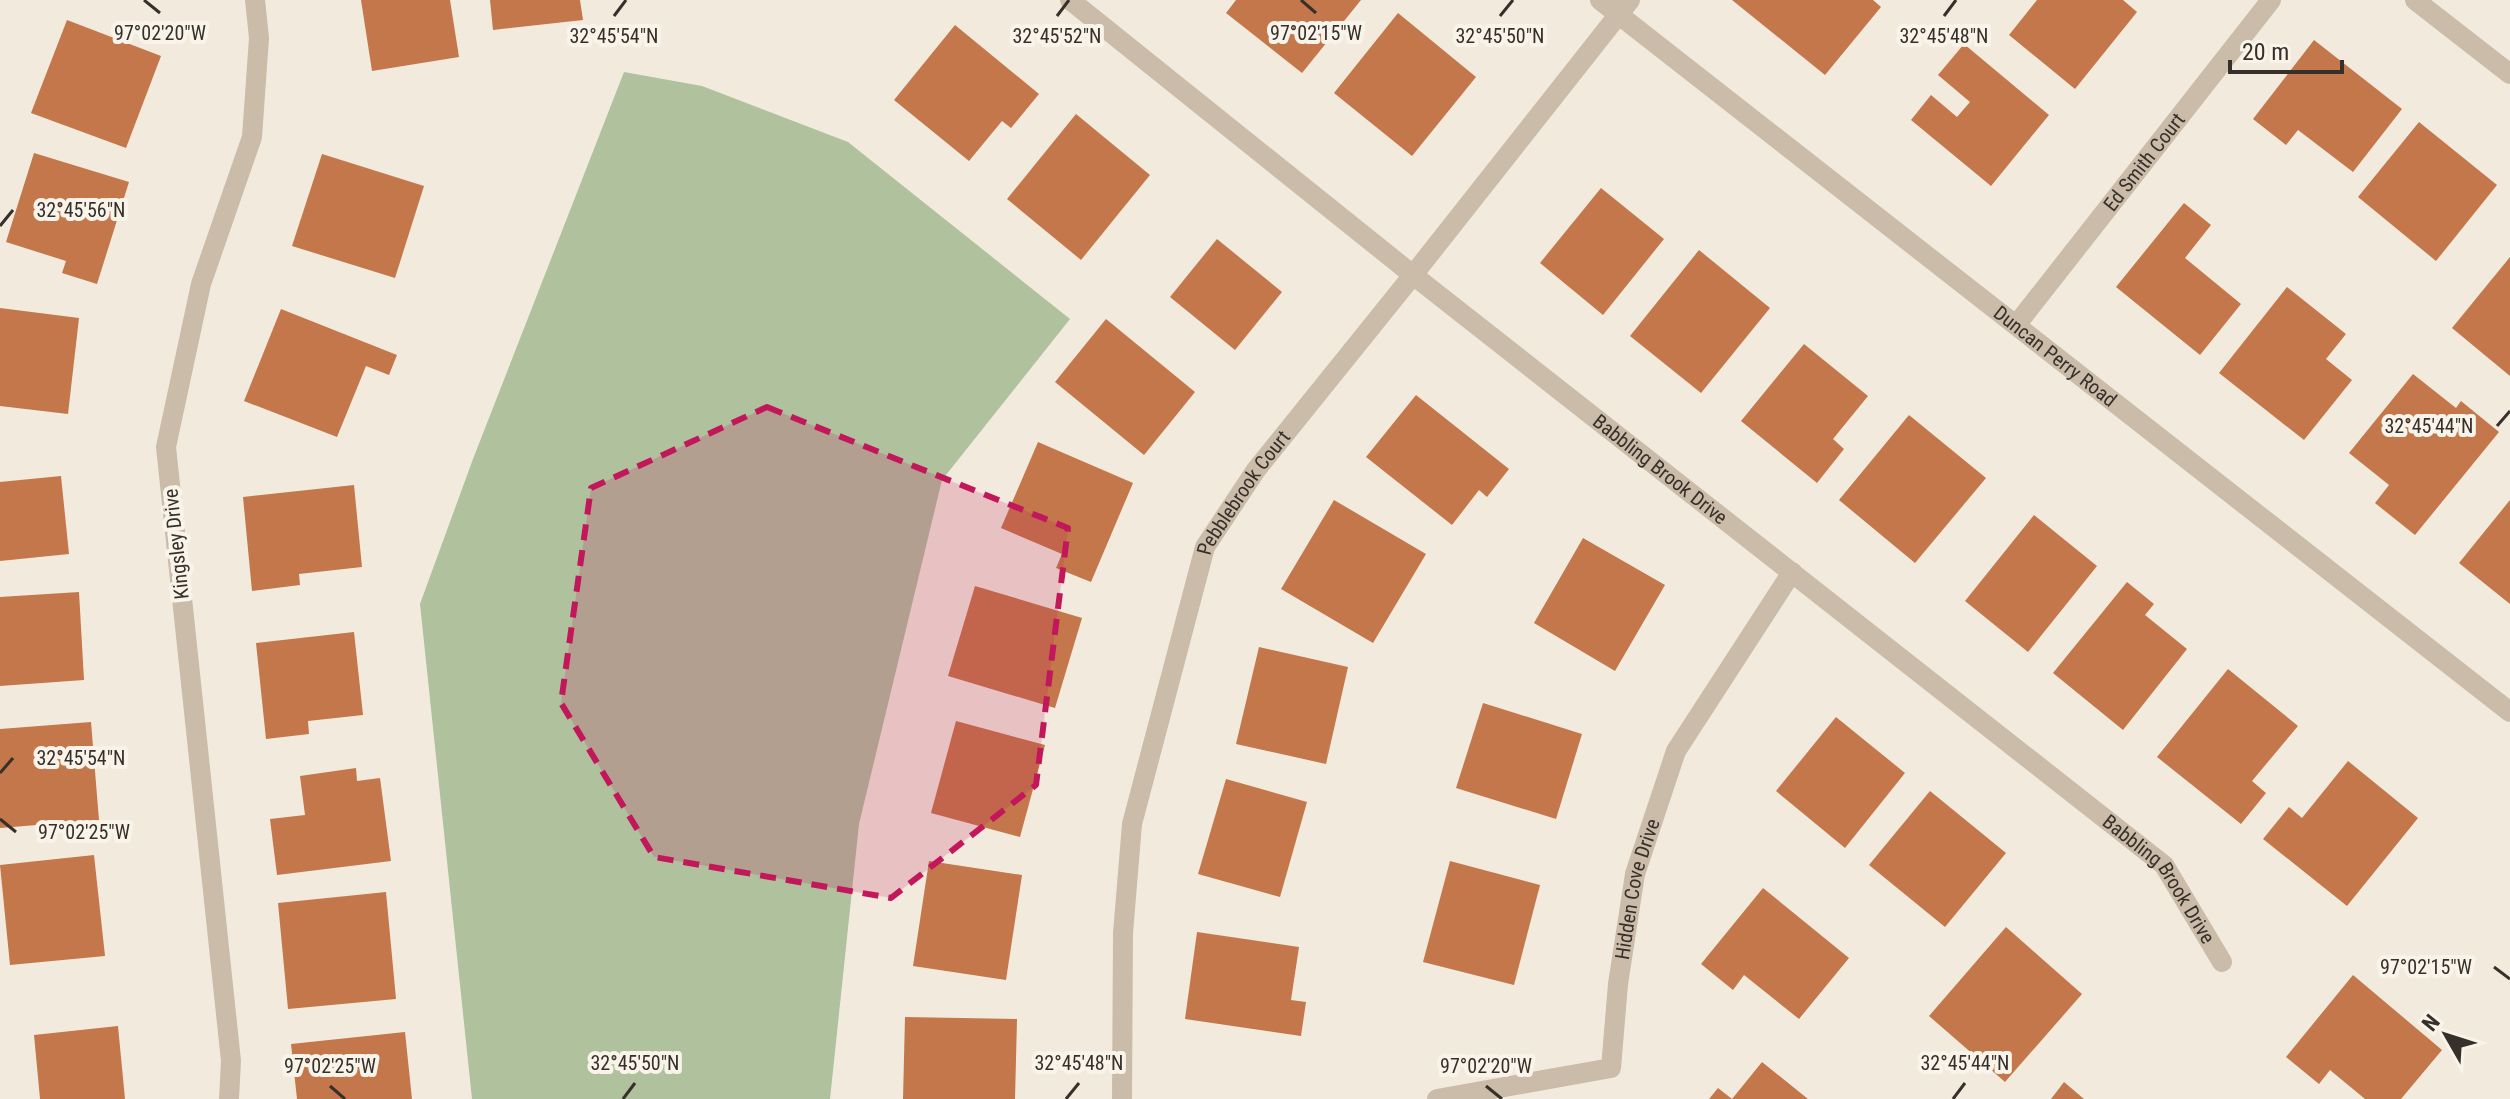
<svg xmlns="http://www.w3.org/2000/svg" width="2510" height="1099" font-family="'Roboto Condensed',sans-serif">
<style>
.green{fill:#b0c19d}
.building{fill:#c3774a}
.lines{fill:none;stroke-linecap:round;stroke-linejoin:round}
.minor{stroke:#cabca9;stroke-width:20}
.marked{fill:#c2185b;fill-opacity:0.2;stroke:#c2185b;stroke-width:6;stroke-dasharray:16 10;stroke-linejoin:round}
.ticks{fill:none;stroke:#372f29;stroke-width:3}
.labels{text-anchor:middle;stroke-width:8;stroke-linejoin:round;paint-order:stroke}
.street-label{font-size:20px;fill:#372f29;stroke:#f9f4ea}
.ticks-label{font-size:20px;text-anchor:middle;fill:#372f29;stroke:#f9f4ea;stroke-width:8;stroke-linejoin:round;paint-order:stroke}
</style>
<rect width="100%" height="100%" fill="#f2ebdd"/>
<path class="green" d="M624,72L702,86L848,142L1070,319L942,480L859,824L830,1099H472L420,604L473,459Z"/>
<g class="building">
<path d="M361,0H450L459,57L372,71Z"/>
<path d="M490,0H580L583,20L493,30Z"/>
<path d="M1236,0H1361L1302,73L1226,13Z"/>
<path d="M1732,0H1873L1881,7L1825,75Z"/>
<path d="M2037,0H2123L2137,12L2075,89L2009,35Z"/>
<path d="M1398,13L1476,77L1412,156L1334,93Z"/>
<path d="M67,20L161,56L126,148L31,113Z"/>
<path d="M955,25L1039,94L1011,128L1002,121L969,161L894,100Z"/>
<path d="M2314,40L2402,109L2353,172L2298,130L2286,145L2253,119Z"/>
<path d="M1964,44L2049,115L1991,186L1911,120L1931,95L1957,117L1970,102L1938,75Z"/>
<path d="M1076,114L1150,175L1081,260L1007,199Z"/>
<path d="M2419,122L2497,185L2436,261L2358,197Z"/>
<path d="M34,153L129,182L97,284L62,273L66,261L6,242Z"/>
<path d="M322,154L424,186L395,278L292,246Z"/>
<path d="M1601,188L1664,239L1603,315L1540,263Z"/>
<path d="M2184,203L2211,225L2185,258L2241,304L2200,355L2116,287Z"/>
<path d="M1217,239L1282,292L1235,350L1170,297Z"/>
<path d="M1699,250L1770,308L1701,393L1630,336Z"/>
<path d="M2510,257V376L2452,328Z"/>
<path d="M2287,287L2346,334L2326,359L2352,380L2304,440L2219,373Z"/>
<path d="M0,308L79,318L68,414L0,406Z"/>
<path d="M281,309L397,355L389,375L366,366L337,437L244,401Z"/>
<path d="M1106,319L1195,392L1144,455L1055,382Z"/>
<path d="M1804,344L1868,396L1833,439L1844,449L1817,483L1741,421Z"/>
<path d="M2413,374L2456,408L2461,401L2499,432L2415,535L2375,503L2389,485L2349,453Z"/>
<path d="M1416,395L1509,469L1487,497L1479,490L1452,525L1366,457Z"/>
<path d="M1909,415L1986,478L1915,563L1839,500Z"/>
<path d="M1038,442L1133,483L1091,582L1056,568L1062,554L1001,528Z"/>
<path d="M61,476L69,554L0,561V482Z"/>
<path d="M354,485L362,567L299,574L300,585L252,591L243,497Z"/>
<path d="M1334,500L1426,554L1373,643L1281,589Z"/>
<path d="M2510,500V604L2459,563Z"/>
<path d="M2034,515L2097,566L2028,652L1965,601Z"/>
<path d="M1583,538L1665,585L1615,671L1534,623Z"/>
<path d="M2127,582L2154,604L2145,615L2187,649L2123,730L2053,673Z"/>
<path d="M975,586L1082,618L1055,708L948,676Z"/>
<path d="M79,592L84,680L0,686V597Z"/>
<path d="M354,632L363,715L308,721L309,734L266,739L256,643Z"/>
<path d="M1259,647L1348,667L1326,764L1236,744Z"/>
<path d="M2228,669L2298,726L2252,781L2266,793L2241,824L2157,757Z"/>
<path d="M1483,703L1582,734L1556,819L1456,788Z"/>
<path d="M1836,717L1905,773L1845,848L1776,791Z"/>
<path d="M956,721L1045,745L1020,837L931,813Z"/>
<path d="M91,722L99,820L0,828V729Z"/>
<path d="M2348,761L2418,818L2347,906L2263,839L2289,807L2302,818Z"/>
<path d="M356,768L357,781L380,778L391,861L277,875L270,819L305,815L300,776Z"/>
<path d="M1226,779L1307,802L1280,897L1198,874Z"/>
<path d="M1930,791L2006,853L1945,927L1869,865Z"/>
<path d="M94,855L105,956L10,965L0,865Z"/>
<path d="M929,861L1022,875L1006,980L913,966Z"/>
<path d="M1450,861L1540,885L1514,985L1423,962Z"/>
<path d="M1763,888L1849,958L1799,1019L1744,975L1733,990L1701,964Z"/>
<path d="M386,892L396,999L288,1009L278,903Z"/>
<path d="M2006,927L2082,994L2005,1082L1929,1016Z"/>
<path d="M1197,932L1299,947L1291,1000L1306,1002L1301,1036L1185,1019Z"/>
<path d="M2353,975L2442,1050L2401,1099H2365L2330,1070L2319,1084L2286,1057Z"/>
<path d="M905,1017L1017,1019L1015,1099H903Z"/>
<path d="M118,1026L125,1099H40L34,1035Z"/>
<path d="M405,1032L412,1099H297L291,1044Z"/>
<path d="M1762,1062L1808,1099H1709L1718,1088L1732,1099Z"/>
<path d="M2064,1082L2084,1099H2051Z"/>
</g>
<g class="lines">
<g class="minor">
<path id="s1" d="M1070,0L1413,275L2164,865L2222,962"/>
<path id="s2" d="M1600,0L2510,712"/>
<path d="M2415,0L2510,74"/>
<path id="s3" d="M2017,324L2271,0"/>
<path d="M229,1099L231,1061L166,447L201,284L252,137L259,38L255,0"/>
<path id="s4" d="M1122,1099L1123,933L1132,824L1205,547L1256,470L1413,275L1630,0"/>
<path id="s5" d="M1437,1099L1611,1068L1618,984L1635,874L1676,751L1792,572"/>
</g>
</g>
<path class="marked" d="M767,407L1068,528L1036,785L891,898L654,857L561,703L591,488Z"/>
<path class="ticks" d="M144,0L160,13M1301,0L1316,13M614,16L626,0M1057,16L1069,0M1500,16L1513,0M1944,16L1956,0M0,226L13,210M2497,426L2510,411M0,773L13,758M0,819L16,832M2494,967L2510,979M330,1086L345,1099M1486,1086L1502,1099M623,1099L635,1083M1066,1099L1079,1083M1953,1099L1965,1083"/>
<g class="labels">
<g class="street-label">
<text dy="7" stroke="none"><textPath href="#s3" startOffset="206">Ed Smith Court</textPath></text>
<text dy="7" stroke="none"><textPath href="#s2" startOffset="578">Duncan Perry Road</textPath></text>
<text dy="7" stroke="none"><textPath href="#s1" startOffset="754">Babbling Brook Drive</textPath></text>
<text dy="7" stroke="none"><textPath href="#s4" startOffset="628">Pebblebrook Court</textPath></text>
<text transform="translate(176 544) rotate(-96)" y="7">Kingsley Drive</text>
<text dy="7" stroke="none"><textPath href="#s1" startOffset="1402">Babbling Brook Drive</textPath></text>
<text dy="7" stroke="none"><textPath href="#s5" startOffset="358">Hidden Cove Drive</textPath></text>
</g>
</g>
<g class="ticks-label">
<text x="160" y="40">97°02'20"W</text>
<text x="1316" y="40">97°02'15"W</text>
<text x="614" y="43">32°45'54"N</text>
<text x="1057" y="43">32°45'52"N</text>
<text x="1500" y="43">32°45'50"N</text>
<text x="1944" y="43">32°45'48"N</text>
<text x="81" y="217">32°45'56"N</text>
<text x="2429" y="433">32°45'44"N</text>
<text x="81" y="765">32°45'54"N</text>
<text x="84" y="839">97°02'25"W</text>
<text x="2426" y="974">97°02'15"W</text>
<text x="635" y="1070">32°45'50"N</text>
<text x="1079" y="1070">32°45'48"N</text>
<text x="1965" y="1070">32°45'44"N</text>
<text x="330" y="1073">97°02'25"W</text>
<text x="1486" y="1073">97°02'20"W</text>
</g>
<g transform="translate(2446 1035) rotate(309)" stroke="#f9f4ea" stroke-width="6" paint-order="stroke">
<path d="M0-6L14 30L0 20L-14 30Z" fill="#372f29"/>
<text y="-12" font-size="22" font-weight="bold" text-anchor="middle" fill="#372f29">N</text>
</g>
<path d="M2230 60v12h112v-12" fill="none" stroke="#372f29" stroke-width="4"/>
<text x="2242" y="60" font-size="24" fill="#372f29" stroke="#f9f4ea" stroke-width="6" paint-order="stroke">20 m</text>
</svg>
